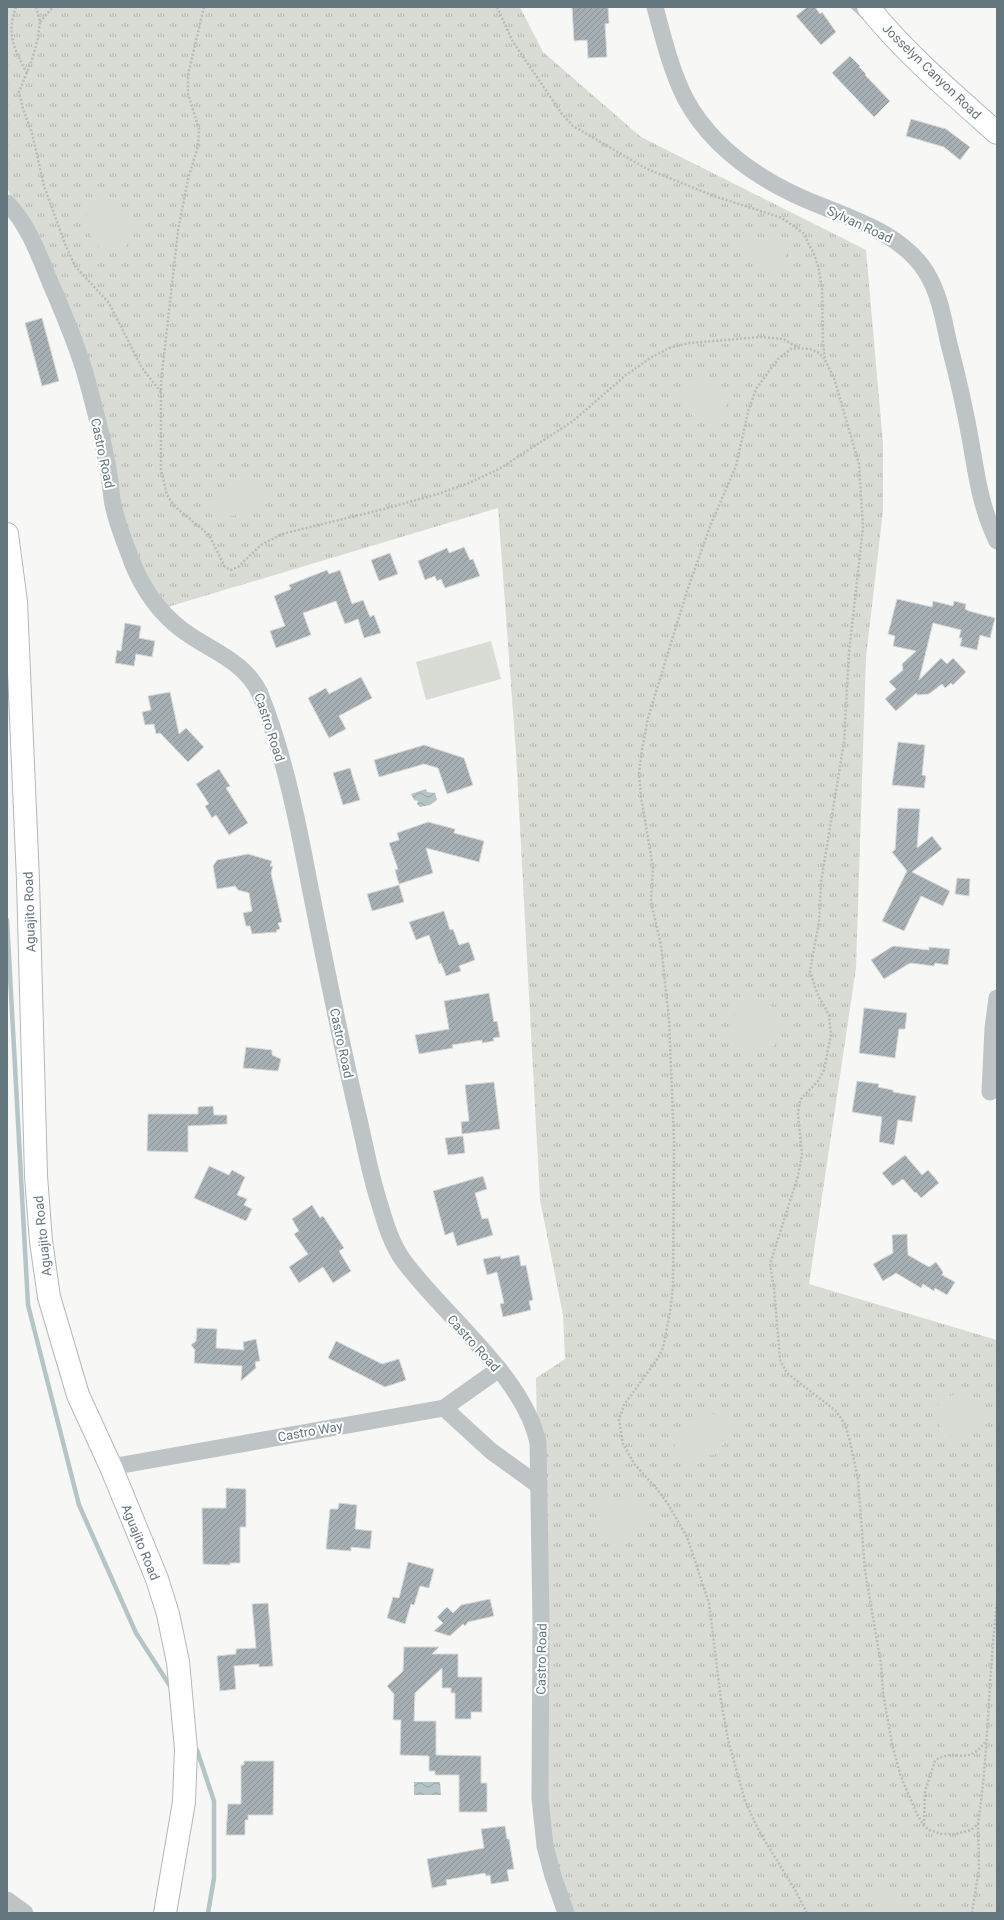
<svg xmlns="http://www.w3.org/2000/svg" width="1004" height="1920" font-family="Roboto,sans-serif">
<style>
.grass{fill:url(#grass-tufts)}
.pitch{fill:#d8dcd4}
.water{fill:url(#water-waves)}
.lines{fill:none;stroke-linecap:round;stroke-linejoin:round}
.stream{stroke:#b5c4c6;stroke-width:4.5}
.building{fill:url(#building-hatch);stroke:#d9d9d7}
.secondary-casing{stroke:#b1b8bb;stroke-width:24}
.path{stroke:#b7bbbd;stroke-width:2.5;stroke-dasharray:2 2;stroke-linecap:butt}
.street{stroke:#bec4c6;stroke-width:17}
.secondary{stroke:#fff;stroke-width:22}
.labels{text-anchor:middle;stroke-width:4;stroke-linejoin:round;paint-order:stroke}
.street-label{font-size:13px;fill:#64777e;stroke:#fff}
</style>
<defs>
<pattern id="grass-tufts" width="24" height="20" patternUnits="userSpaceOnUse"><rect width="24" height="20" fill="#d8dcd4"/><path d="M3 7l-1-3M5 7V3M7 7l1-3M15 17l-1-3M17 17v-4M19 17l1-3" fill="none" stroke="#b3b7b1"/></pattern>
<pattern id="water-waves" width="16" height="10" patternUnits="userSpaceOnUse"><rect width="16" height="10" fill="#b5c4c6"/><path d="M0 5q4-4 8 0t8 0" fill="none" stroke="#97a4a6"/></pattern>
<pattern id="building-hatch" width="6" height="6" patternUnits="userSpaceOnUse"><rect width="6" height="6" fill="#a6b0b4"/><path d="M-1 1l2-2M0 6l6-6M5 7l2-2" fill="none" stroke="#8b9498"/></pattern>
</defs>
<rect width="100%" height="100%" fill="#f7f7f5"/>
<path class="grass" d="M7,7H520L543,52L641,137L866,250L883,444V511L866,657L856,968L809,1284L997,1340V1913H566L545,1846L536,1378L565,1359L563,1315L540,1200L516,753L498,508L161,609L134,566L85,372L7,187Z"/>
<g class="pitch">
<path d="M94,198L102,199L115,212L131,220C135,227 135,234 130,241C104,278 71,216 94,198Z"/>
<path d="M745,237L759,241L774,238L782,241C789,250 786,260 780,269L768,273L759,271L739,244L740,240Z"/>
<path d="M698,377C711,378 721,381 727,394V404L716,419C696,426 676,406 683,386L691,379Z"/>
<path d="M244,482L252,483L263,490C269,507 254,509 242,513C232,516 227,519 217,515L214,507C217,493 231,484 244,482Z"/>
<path d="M491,641L501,679L426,700L416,662Z"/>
<path d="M751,999C761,998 772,1002 775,1013C777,1018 781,1022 781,1027C783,1056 744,1059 730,1038C727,1024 737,1004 751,999Z"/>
<path d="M957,1394C974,1397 989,1411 976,1428L959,1436L953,1438C930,1425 929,1399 957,1394Z"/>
<path d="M709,1413C721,1415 735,1422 731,1437L713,1455L689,1457L679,1456C663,1439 694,1416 709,1413Z"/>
<path d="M615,1498C626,1500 642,1504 647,1515C647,1528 631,1535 625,1545C619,1547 614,1547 610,1543C604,1528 585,1503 615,1498Z"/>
<path d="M883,1887L907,1899L914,1913H877L878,1891Z"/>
</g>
<g class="water">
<path d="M426,789L427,792L435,793L437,800L430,805L420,807L417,804L418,801L414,800L411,794Z"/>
<path d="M414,1782H440L441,1795H414Z"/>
</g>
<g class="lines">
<g class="stream">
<path d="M853,7L863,16"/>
<path d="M7,920L28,1305L79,1505L136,1633L172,1689"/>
<path d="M197,1750L214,1801V1878L208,1913"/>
</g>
</g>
<g class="building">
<path d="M572,7H608L609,23L605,24L607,57L588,58L587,40L574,41Z"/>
<path d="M807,7H815L820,14L822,12L836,32L821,45L796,16Z"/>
<path d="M850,56L860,66L859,67L866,74L865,75L890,101L874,117L832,73Z"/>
<path d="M911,119L946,129L970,147L960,160L944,147L906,136Z"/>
<path d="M42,318L59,381L42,386L25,323Z"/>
<path d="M464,547L470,560L473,559L480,576L445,588L441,579L437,581L435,576L425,580L418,561L447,548L449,553Z"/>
<path d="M390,553L398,574L379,581L371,560Z"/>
<path d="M327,570L329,574L340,570L352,604L363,600L370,617L374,615L381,633L364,638L358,619L345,624L336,601L303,613L311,635L276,648L270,631L285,626L274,596L291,589L289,585Z"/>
<path d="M897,599L932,607L933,601L953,606L954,601L966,604L965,609L969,611L995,618L990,638L980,635L977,650L960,646L962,638H959L961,630L933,623L919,680L941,658L947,664L953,658L966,672L953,685L951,683L945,688L942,684L929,694L917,695L916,693L896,711L885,699L896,689L889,682L903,670L902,664L916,651L893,646L895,636L888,634Z"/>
<path d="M125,623L141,626L139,638L155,641L152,657L136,654L134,666L115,663L117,650L121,651Z"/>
<path d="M361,677L372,698L339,716L346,729L329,738L308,698L326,688L329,694Z"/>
<path d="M170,692L179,734L186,728L204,747L188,762L160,733L156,734L154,724L145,725L142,712L151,710L148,696Z"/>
<path d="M898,742L925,745L922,775L926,776L924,788L892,785Z"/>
<path d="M424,745L464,758L473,785L447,794L438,768L424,764L379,777L374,760Z"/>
<path d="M350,768L360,800L343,805L333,773Z"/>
<path d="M219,769L230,786L226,788L248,823L229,835L216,815L212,818L205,806L209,804L196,784Z"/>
<path d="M898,808L920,809L917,848L932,836L942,849L912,872L950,891L943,906L921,896L904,931L882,921L907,871L892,852L895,850Z"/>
<path d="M428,822L455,829L454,833L484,841L479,862L426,848L433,873L399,884L395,870L398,869L389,843L399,840L397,833Z"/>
<path d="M248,854L272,861L270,866H273L271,873L282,922L278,923L280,929L276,930L277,932L252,934L250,926H246L243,913L252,911L249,893L238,890L235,886L217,889L213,866L217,860Z"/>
<path d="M957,878L970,879L969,896L955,894Z"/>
<path d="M399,885L404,902L372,911L367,894Z"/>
<path d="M444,911L450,930L453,929L459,945L469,942L475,960L459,966L461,971L446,976L441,963L439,964L429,935L416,940L409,922Z"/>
<path d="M893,946L929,950V947L950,949L948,965L935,963L934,966L910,963L884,979L871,960Z"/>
<path d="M489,993L494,1022L497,1021L500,1037L493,1038L494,1041L482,1043V1040L452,1045L453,1048L419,1054L415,1035L449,1029L444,1001Z"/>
<path d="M864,1008L907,1013L905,1029H899L895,1058L859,1053Z"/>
<path d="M246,1047L272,1050V1055L281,1059L278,1071L243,1068Z"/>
<path d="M857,1081L879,1084L878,1087L893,1090V1092L916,1096L912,1122L898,1120L894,1145L879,1142L882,1117L852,1112Z"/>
<path d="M494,1082L500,1129L462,1134L461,1122L469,1121L465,1085Z"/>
<path d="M213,1106L214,1115H227V1124L188,1126V1152L147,1151L148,1114H198V1107Z"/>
<path d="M463,1136L465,1153L448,1155L445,1138Z"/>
<path d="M905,1155L922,1175L928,1170L939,1183L921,1198L916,1192L915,1193L903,1179L893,1186L882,1173Z"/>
<path d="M209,1166L229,1175L232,1170L245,1177L237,1195L247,1199L244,1205L252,1209L246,1221L194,1198Z"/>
<path d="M483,1176L487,1189L475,1193L482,1219L488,1218L493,1235L457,1246L453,1232L445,1235L433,1191Z"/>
<path d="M312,1205L320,1218L323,1216L344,1248L339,1251L351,1271L333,1283L323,1267L299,1283L289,1267L308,1254L294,1234L299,1231L292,1219Z"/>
<path d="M907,1234L908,1255L929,1267L936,1262L943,1272L942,1275L955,1282L947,1295L935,1288L934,1291L923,1284L921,1288L896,1273L883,1281L873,1264L893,1253L892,1235Z"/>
<path d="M519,1255L521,1266L526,1265L533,1300L529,1301L531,1310L503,1317L500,1304L504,1303L497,1272L487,1275L483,1259L500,1256L501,1259Z"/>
<path d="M197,1328L217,1329L216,1348L244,1350L243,1342L256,1339L260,1361L255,1362L256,1368L241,1381L242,1366L194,1363L195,1350L191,1345L196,1341Z"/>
<path d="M336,1341L382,1364L399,1359L406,1380L385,1387L328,1358Z"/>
<path d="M226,1488L246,1489V1527H240V1563H230V1565L203,1564L202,1508H226Z"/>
<path d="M339,1503L357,1505L355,1529L372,1531L370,1549L351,1547V1551L326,1549L330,1509H338Z"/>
<path d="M408,1562L434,1569L429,1588L420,1586L414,1605L411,1604L405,1624L387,1618L393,1597L399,1598Z"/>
<path d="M490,1599L494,1616L468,1622L465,1626L463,1624L450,1636L434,1631L443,1623L437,1617L447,1607L453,1613L461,1605Z"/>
<path d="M268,1603L273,1666L259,1667V1664L234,1666L236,1689L220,1691L217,1656L236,1654V1649L256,1648L252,1604Z"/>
<path d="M404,1647H439L432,1654H458V1677H482V1712H471V1719H455V1693H451V1688H442V1668L415,1693L414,1721H436V1755L481,1756V1783H487V1812H459V1775H435V1771H429V1756L400,1755L401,1720H393L394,1694L387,1686L403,1671Z"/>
<path d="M244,1761H274L273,1815H248V1820H245V1835H226L228,1804H241V1765H244Z"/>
<path d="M505,1826L507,1839H509L514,1869L507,1870L509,1881L491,1884L490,1875L486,1876L485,1873L446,1880L447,1885L432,1888L427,1859L484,1848L481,1829Z"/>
</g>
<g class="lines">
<defs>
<g id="secondary">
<path d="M868,7C906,54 952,93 997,133"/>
<path d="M7,534L16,602L28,880L36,1176L41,1241L49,1297L78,1395L111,1467L157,1579L168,1614L178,1662L186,1749L184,1802L165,1913"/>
</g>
</defs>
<use href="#secondary" class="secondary-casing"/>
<g class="path">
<path d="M16,7C6,34 14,49 27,73"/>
<path d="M36,7L40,22L38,38L32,60L19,92L23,109L32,133L44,186L65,244L75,266L109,303L142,368L161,392"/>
<path d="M204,7L188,75V94L199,129L198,146L188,179L178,231L161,382V470L167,495L174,506L209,535L225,567L231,570L238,567L261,545L282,534L384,509L438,494L469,483L499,469L573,421L626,375L652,357L669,348L689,343L761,337L783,339L797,347"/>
<path d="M497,7L513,42L562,114L573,126L647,169L714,196L782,218L803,233L814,254L819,270L822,289L823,342L825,360L834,378L859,464L863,528L849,652L844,742L821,882L819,922L810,971L817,993L829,1015L831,1035L824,1070L818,1081L800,1100L798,1114L802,1155L798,1176L770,1264L774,1288L780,1360L787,1373L836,1411L845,1424L850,1442L858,1479L865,1571L881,1664L883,1693L892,1744L901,1777L917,1814L924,1826L929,1830L942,1834H955L971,1830L978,1824C989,1751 988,1677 997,1604"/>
<path d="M40,22L53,7"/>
<path d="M924,1825L925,1791L935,1761C954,1746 966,1768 985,1742"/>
<path d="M807,1913L795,1890L759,1831L745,1801L728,1740L721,1700L709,1603L687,1537L668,1504L657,1489L635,1465L623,1444L619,1420L624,1405L658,1358L663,1348L670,1313L673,1286L674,1141L669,1019L661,945L651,902L653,867L641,797L639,773L642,750L648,718L687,591L711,524L736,466L748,412L756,389L778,359L791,349L797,348L810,349L819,353L825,359"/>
<path d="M972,1913L979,1869L978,1824"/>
</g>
<g class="street">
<path d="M655,7C663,37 671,70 685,98C714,152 769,186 824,207C862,222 904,237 926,272C939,293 943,316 948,340C957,374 965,408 971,443C977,478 981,508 997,541"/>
<path d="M7,203C28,224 39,255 50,282C63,312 76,342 85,373C94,405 104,442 109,475C111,486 111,498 114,509C118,527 126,545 132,562C142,587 159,612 181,629C208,650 245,660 260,694C283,750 298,823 309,882C324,958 339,1033 356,1107C364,1139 369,1171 379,1202C385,1222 391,1243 403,1260C442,1314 525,1377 538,1443L541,1621L540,1798L545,1846L553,1876L566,1913"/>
<path d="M990,1092L993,1028L997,998"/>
<path d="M444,1408L491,1451L538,1485"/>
<path d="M111,1467L444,1408L499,1369"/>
<path d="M7,1900L25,1913"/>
</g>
<use href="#secondary" class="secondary"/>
</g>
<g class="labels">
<g class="street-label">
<text transform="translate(932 71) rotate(44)" y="5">Josselyn Canyon Road</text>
<text transform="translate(860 224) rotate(25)" y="5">Sylvan Road</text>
<text transform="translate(103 453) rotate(78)" y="5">Castro Road</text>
<text transform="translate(270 727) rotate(72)" y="5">Castro Road</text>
<text transform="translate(29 912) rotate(-92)" y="5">Aguajito Road</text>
<text transform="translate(342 1043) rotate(78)" y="5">Castro Road</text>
<text transform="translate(42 1236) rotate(-96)" y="5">Aguajito Road</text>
<text transform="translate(474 1343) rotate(48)" y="5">Castro Road</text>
<text transform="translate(310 1431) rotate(-10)" y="5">Castro Way</text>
<text transform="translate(141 1542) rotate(68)" y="5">Aguajito Road</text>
<text transform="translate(541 1659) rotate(-89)" y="5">Castro Road</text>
</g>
</g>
<rect width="1004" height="1920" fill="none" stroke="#64777e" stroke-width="16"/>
</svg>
